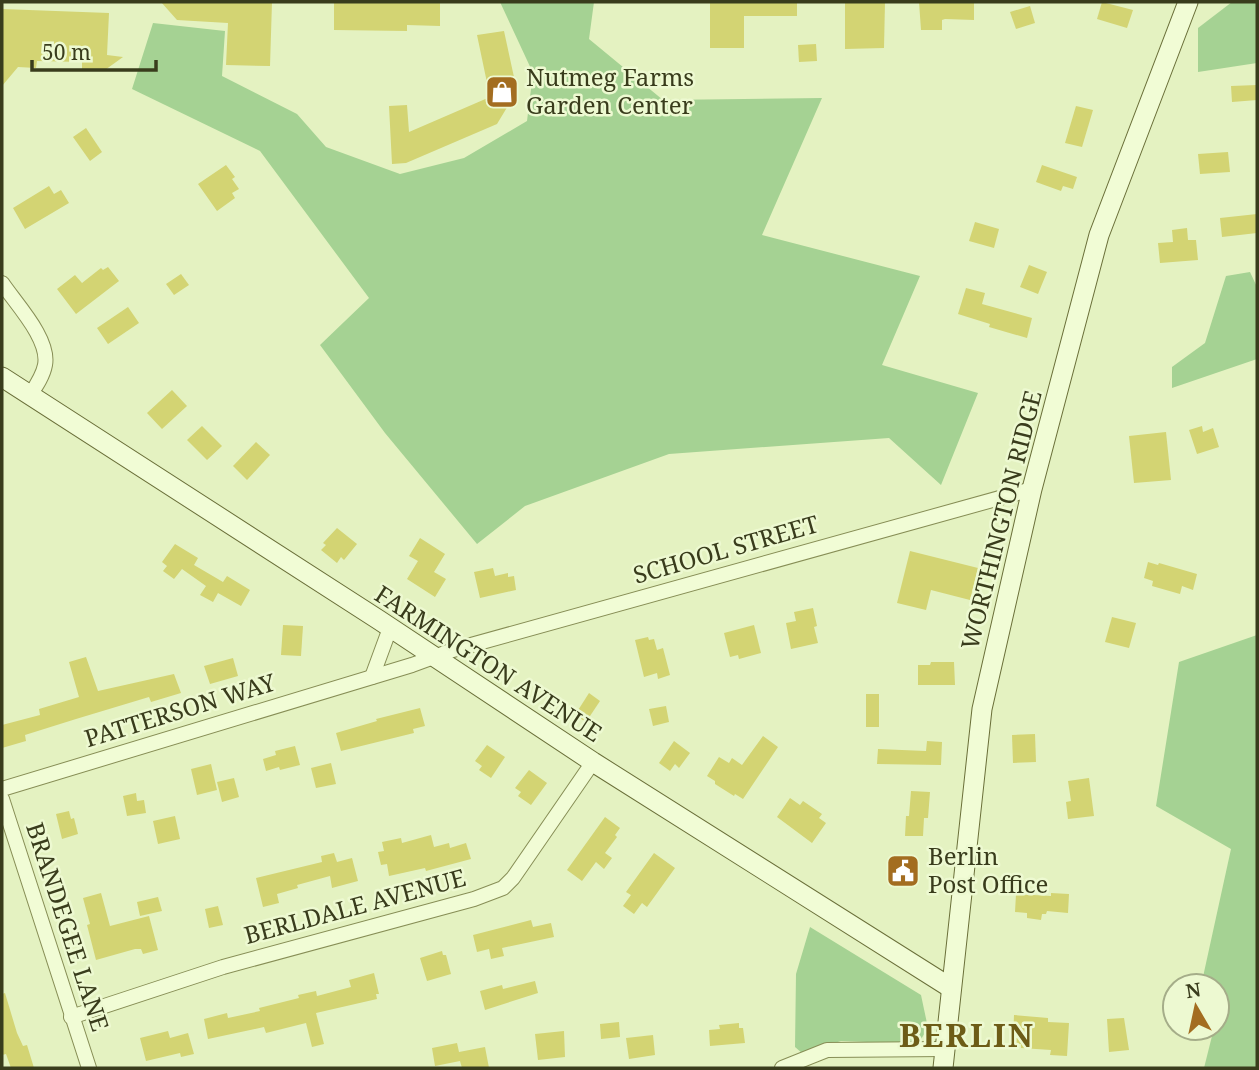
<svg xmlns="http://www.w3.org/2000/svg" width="1259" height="1070" font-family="'Noto Serif',serif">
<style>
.green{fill:#a5d293}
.building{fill:#d3d473}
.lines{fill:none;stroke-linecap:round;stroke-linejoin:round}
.street-casing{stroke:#878e56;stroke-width:16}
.secondary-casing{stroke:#6a6f39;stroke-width:21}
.street{stroke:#f1fcd5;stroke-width:14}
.secondary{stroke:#f1fcd5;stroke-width:19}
.labels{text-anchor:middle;stroke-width:5;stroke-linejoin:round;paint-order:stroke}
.poi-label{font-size:24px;fill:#393c1c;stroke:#edf9d1;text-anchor:start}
.street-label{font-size:24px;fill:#393c1c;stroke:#edf9d1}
.district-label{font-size:32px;font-weight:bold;letter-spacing:2px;fill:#6d5c17;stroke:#edf9d1}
</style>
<rect width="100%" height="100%" fill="#e4f2c1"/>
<g class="green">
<path d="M500,2H594L589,39L663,100L822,98L762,235L920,276L882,365L978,393L941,485L889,438L669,454L525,506L477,544L385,433L320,345L369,298L260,151L132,89L153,23L225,31L222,76L297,114L326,147L400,174L464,158L527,121L533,73Z"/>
<path d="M1232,2H1257V63L1198,72V28Z"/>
<path d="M1250,272L1257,287V359L1172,388V367L1205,343L1226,276Z"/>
<path d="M1257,635V1068H1204L1214,1028H1217V986H1201L1231,849L1156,806L1179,662Z"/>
<path d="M810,927L921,995L928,1028L918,1044L841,1041L802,1053L795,1047L796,974Z"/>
</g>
<g class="building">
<path d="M161,2H272L270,66L226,65L228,23L177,20Z"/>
<path d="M334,2H440V26L407,25V31L334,30Z"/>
<path d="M710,2H797V16H744V48H710Z"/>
<path d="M845,2H885L884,48L845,49Z"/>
<path d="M919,2H974V20L945,19L942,20V30H921Z"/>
<path d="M1102,2L1133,10L1127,28L1097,19Z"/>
<path d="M1030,6L1035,23L1016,29L1010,12Z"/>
<path d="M2,9L109,13L107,55L123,57L105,70H82V62L37,61L36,68L18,67L2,86Z"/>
<path d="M504,31L517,91L497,124L406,163L392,164L389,106L407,105L409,132L490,97L477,35Z"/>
<path d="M816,44L817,61L799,62L798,45Z"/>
<path d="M1257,85V100L1232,102L1231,86Z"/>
<path d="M1076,106L1093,110L1082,147L1065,143Z"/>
<path d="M86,128L102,152L90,161L73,137Z"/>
<path d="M1228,152L1230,172L1200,174L1198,154Z"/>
<path d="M226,165L235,177L232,179L239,189L232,193L235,198L217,211L198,184Z"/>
<path d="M1042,165L1077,177L1073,189L1063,186L1061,191L1036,182Z"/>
<path d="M49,186L54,194L61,190L69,203L25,229L13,208Z"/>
<path d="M1257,214V233L1222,237L1220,218Z"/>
<path d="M975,222L999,229L994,248L969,241Z"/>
<path d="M1187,228L1188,240H1196L1198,260L1160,263L1158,243L1173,242L1172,230Z"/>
<path d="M1029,265L1047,272L1038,294L1020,287Z"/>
<path d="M108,267L119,281L76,314L57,289L75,275L82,283L101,268L103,270Z"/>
<path d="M181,274L189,285L174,295L166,284Z"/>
<path d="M966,288L985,293L982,304L1032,318L1027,338L989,327L990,324L958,314Z"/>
<path d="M128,307L139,323L108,344L97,328Z"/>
<path d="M172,390L187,406L162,429L147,413Z"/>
<path d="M202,426L222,446L207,460L187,440Z"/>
<path d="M1202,426L1203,432L1213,428L1219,447L1197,454L1189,430Z"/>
<path d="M1166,432L1171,480L1134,483L1129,436Z"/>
<path d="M256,442L270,455L247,480L233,466Z"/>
<path d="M337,528L357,544L344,560L341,557L337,563L321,550L326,545L323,543Z"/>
<path d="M420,538L445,554L434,572L446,579L435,597L407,579L418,561L409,556Z"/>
<path d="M175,544L198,558L194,565L223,582L227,576L250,590L241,606L218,593L213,602L200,595L206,586L182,569L174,579L163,571L167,566L162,562Z"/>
<path d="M910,551L978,568L970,600L931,590L926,610L897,603Z"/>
<path d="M1148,562L1158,565L1159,563L1197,574L1193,590L1182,586L1180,594L1152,586L1153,581L1144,578Z"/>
<path d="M493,568L495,576L508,573V577L514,576L516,590L480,598L474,572Z"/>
<path d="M813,608L817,626L814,627L818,643L791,649L786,623L796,621L794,612Z"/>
<path d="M1112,617L1136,623L1129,648L1105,642Z"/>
<path d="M283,625L303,626L301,656L281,655Z"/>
<path d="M754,625L761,653L739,659L738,655L730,657L724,633Z"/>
<path d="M648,637L649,640L654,639L657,650L663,648L670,675L658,679L657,673L644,677L635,640Z"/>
<path d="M86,657L98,691L174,674L181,693L151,702L149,697L76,719L25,735L26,741L2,748V725L40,715L39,709L79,697L69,662Z"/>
<path d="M233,658L238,676L210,684L204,666Z"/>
<path d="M931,662H954L955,685H918V665H930Z"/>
<path d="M589,693L600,701L586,722L575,715Z"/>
<rect x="866" y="694" width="13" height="33"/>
<path d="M666,706L669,722L653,726L649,709Z"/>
<path d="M420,708L425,726L413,729L414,733L341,751L336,733L377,721L376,719Z"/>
<path d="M1035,734L1036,762L1013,763L1012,735Z"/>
<path d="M763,736L778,747L743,799L735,794L734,796L715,784V781L707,776L719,757L729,763L732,758L742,765Z"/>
<path d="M674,741L690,753L679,768L675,764L670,771L659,763Z"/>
<path d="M927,741L942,742L941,765L877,764L878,749L926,751Z"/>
<path d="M487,745L505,757L491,778L479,770L482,766L475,761Z"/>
<path d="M295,746L300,765L280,770L279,767L266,771L263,759L276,755L275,751Z"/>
<path d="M331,763L336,784L316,788L311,768Z"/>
<path d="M211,764L217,790L197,795L191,769Z"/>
<path d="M529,770L547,783L531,805L518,796L521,792L515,788Z"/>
<path d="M234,778L239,797L222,802L217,782Z"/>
<path d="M1089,778L1094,816L1068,819L1066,802L1071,801L1068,781Z"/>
<path d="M911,791L930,792L928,818H924L923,836H905L906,816H909Z"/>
<path d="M136,793L137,801L144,800L146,813L127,816L123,796Z"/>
<path d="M790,798L800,805L803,801L822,814L819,818L826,823L812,843L777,817Z"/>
<path d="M69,811L71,819L74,818L78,834L62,839L56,814Z"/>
<path d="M175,816L180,839L158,844L153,821Z"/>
<path d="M605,817L620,828L615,835L617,837L605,853L612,858L604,869L596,862L582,881L567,870Z"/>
<path d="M431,835L434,847L449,843L450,848L466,843L471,859L426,871L425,868L389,876L387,864L381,865L378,852L384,851L382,842L401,838L402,843Z"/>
<path d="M334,853L337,862L352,858L358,881L332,888L330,876L297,885L298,888L277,894L279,903L263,907L256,878L322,862L321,856Z"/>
<path d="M654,853L675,868L647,907L642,903L634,914L623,906L631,895L626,892Z"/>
<path d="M889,863L917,866L915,886L887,883Z"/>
<path d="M101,893L110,926L149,916L158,950L143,954L141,949H135L96,960L87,925L90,924L83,898Z"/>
<path d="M1051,893L1069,894L1068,913L1047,911L1046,914H1042L1041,920L1027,918V913L1015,912L1016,894L1051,896Z"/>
<path d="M158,897L162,911L140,916L137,902Z"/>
<path d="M218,906L223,925L209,928L205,909Z"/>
<path d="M531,920L533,927L551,923L554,937L502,948L504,956L491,959L489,949L477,952L473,935Z"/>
<path d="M442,951L443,955H446L451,974L427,981L420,958Z"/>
<path d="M374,973L379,994H376L377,999L316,1013L324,1044L312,1047L306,1023L266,1033L264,1027L208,1039L204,1019L227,1013L228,1018L260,1011L259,1008L299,998L298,995L316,991L317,996L351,987L349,980Z"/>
<path d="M535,981L538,993L485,1010L480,991L502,985L503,989Z"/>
<path d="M5,993L17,1033L23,1046L27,1045L34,1068H11L6,1054L2,1055V994Z"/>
<path d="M1014,1015L1048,1018V1022L1069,1023L1067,1056L1050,1055L1051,1050L1021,1048V1044L1013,1043Z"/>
<path d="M1124,1018L1129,1050L1109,1052L1107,1019Z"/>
<path d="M619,1022L620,1037L601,1039L600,1024Z"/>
<path d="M739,1023V1028H743L745,1043L710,1046L709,1030L720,1029L719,1025Z"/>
<path d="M168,1031L170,1038L188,1033L194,1054L181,1057L180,1053L146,1061L140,1038Z"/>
<path d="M564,1031L565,1057L538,1060L535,1034Z"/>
<path d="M653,1035L655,1055L629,1059L626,1038Z"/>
<path d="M457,1043L459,1052L485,1047L489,1068H462L460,1061L435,1066L432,1048Z"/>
</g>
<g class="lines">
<defs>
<g id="street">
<path d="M2,283C16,304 50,339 45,365C43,376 36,386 30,395"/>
<path d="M372,677L390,628"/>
<path d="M2,789L412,665L453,650L1032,489"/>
<path d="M2,799L89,1068"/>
<path d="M71,1017L223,967L474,899L503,888L513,878L593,762"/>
<path d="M782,1068L827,1050L945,1049"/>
</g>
<g id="secondary">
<path d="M2,377L379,620L593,762L951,988"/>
<path d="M943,1068L982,709L1032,489L1099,235L1188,2"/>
</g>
</defs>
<use href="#street" class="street-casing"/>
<use href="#secondary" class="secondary-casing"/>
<use href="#street" class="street"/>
<use href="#secondary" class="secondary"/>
</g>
<defs>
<symbol id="shop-square" viewBox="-11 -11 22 22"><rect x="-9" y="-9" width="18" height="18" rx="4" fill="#a36d20" stroke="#edf9d1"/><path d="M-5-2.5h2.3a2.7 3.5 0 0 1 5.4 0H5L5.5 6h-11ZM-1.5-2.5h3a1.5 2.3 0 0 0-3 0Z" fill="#fff"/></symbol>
<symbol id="civic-square" viewBox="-11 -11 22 22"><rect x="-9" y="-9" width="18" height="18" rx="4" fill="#a36d20" stroke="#edf9d1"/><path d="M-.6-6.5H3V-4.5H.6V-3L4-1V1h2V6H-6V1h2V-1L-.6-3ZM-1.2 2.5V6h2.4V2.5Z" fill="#fff"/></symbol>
</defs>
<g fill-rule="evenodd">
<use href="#shop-square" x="483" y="73" width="38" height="38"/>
<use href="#civic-square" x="884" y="852" width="38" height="38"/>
</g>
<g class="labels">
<g class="poi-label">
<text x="526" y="86">Nutmeg Farms<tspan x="526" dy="28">Garden Center</tspan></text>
<text x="928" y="865">Berlin<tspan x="928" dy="28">Post Office</tspan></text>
</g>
<g class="street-label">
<text transform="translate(1002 520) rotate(-76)" y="8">WORTHINGTON RIDGE</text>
<text transform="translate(726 550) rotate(-16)" y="8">SCHOOL STREET</text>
<text transform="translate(488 664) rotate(33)" y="8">FARMINGTON AVENUE</text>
<text transform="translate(180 711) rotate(-17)" y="8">PATTERSON WAY</text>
<text transform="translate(355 907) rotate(-15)" y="8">BERLDALE AVENUE</text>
<text transform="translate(67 927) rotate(72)" y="8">BRANDEGEE LANE</text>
</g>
<g class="district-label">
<text x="967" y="1047">BERLIN</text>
</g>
</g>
<rect width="1259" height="1070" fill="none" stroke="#393c1c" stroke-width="7"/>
<g transform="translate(1196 1007) rotate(351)"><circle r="33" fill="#edf9d1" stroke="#a5ad89" stroke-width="2"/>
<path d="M0-5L12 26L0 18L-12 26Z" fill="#a36d20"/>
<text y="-10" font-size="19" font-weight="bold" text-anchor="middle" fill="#393c1c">N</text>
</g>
<path d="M32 60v10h124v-10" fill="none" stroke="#393c1c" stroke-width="3.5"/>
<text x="42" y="60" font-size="21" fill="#393c1c" stroke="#edf9d1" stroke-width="5" paint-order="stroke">50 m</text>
</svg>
